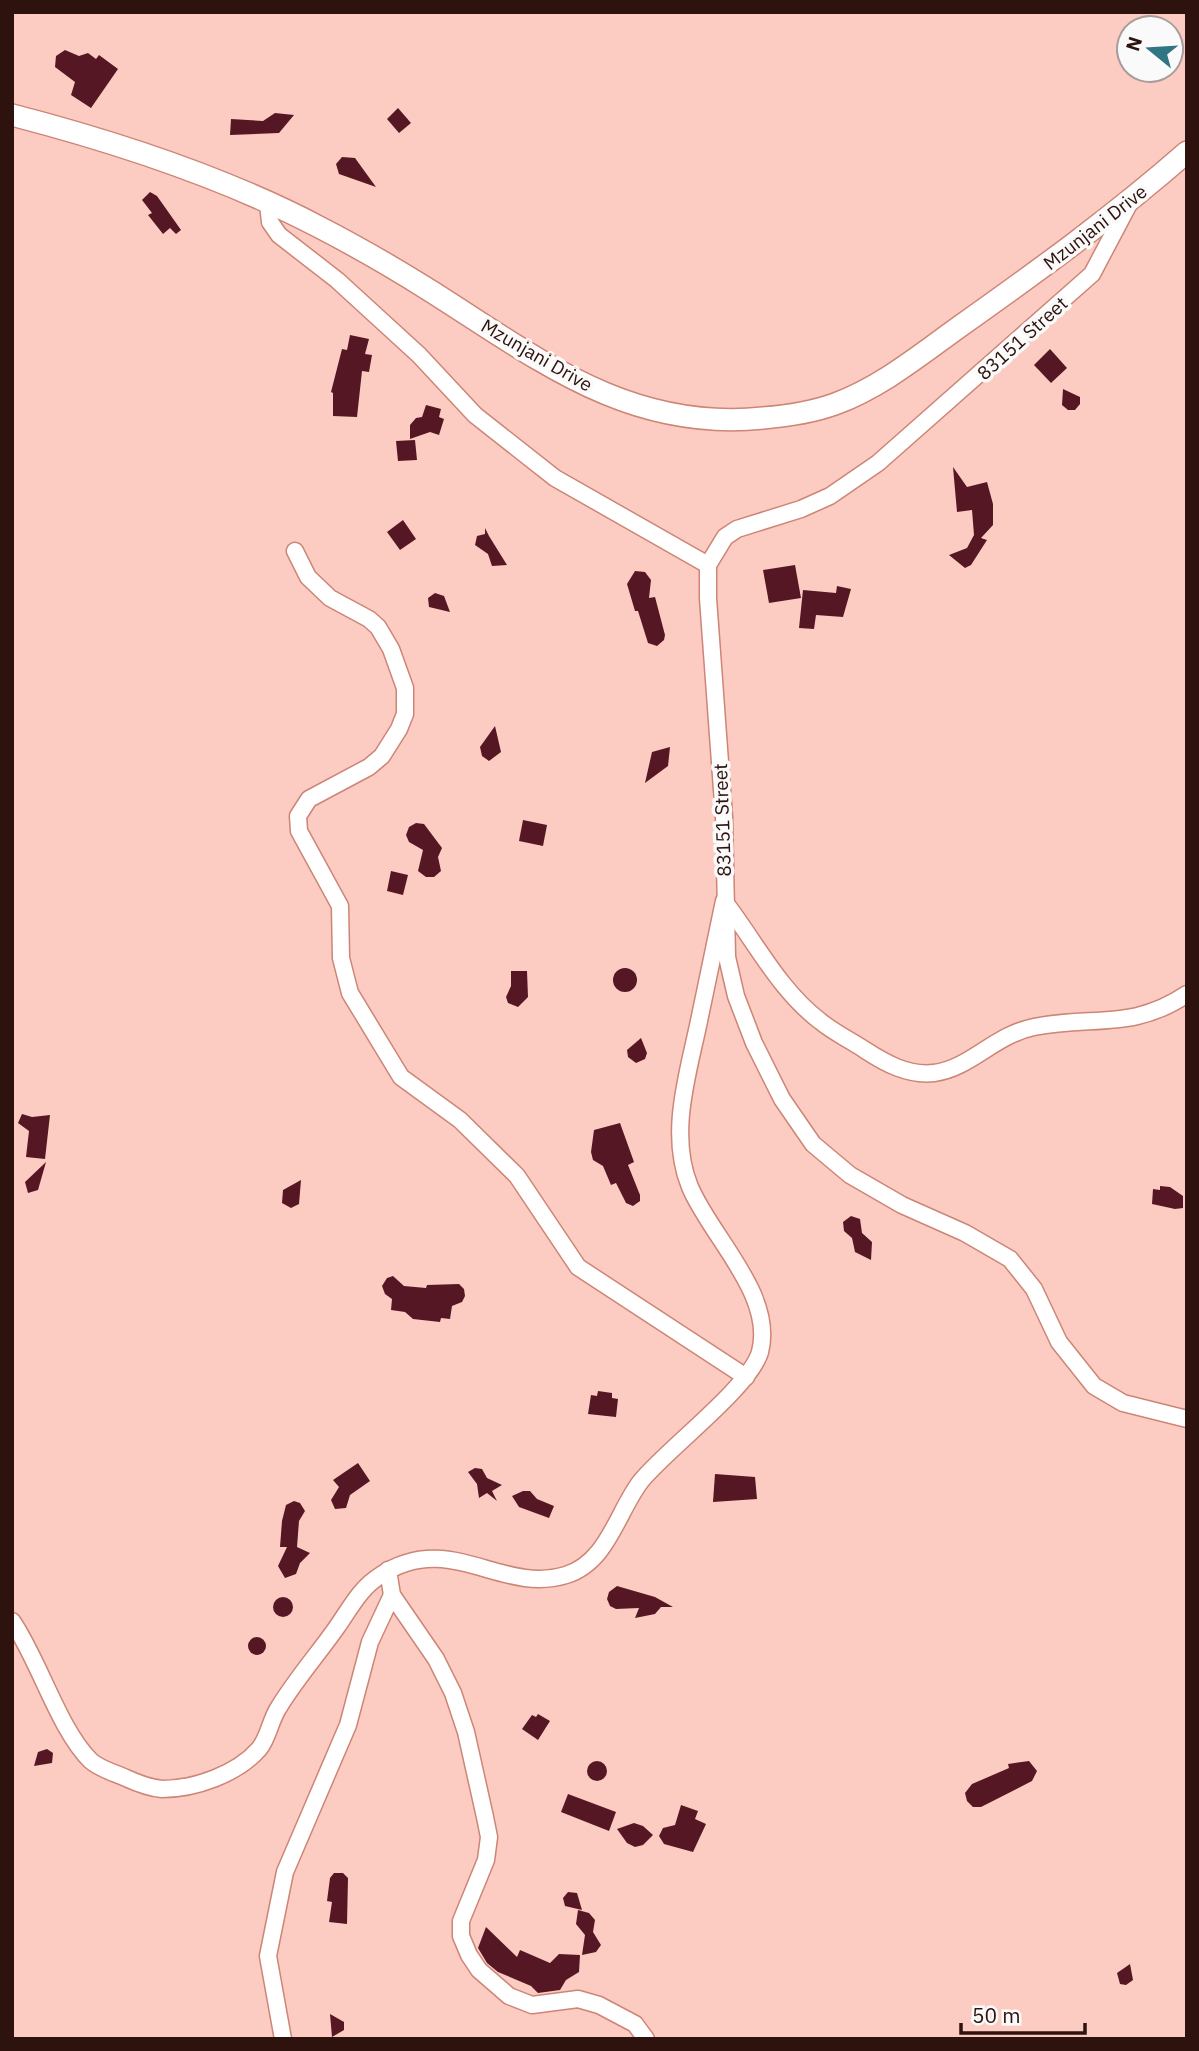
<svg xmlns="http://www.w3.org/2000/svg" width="1199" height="2051" font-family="'IBM Plex Sans',sans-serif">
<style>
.building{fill:#561724}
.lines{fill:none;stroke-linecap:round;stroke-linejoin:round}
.street-casing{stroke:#cd8576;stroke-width:19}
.secondary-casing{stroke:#cd8576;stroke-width:24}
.street{stroke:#fff;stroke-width:16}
.secondary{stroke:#fff;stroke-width:21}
.labels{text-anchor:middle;stroke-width:7;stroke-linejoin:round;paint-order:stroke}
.street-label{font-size:19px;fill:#2d120d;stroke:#fafafa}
</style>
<rect width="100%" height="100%" fill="#fcccc2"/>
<g class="building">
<path d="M65,50L79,56L88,53L96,59L99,55L118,69L91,108L71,95L75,82L55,67L56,56Z"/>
<path d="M398,108L411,123L399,133L387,119Z"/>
<path d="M275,113L294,115L279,133L230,135L231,119L263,121Z"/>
<path d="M342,157L355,158L376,187L339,174L336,164Z"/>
<path d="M150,192L157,196L181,230L176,234L170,228L163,234L148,215L152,213L142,200Z"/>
<path d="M350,335L369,339L365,354L372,355L369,372L362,371L357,417L333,416V393L331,392L342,349L347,350Z"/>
<path d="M1050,349L1067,368L1051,383L1034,365Z"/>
<path d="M1063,389L1080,397V404L1075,410H1068L1062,405Z"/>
<path d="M426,405L441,409L439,417L444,419L439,435L430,432L410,439V425L416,418L422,417Z"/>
<path d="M415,440L417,460L398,461L396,441Z"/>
<path d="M953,467L967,487L987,482L993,504V525L981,538L987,540L971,565L965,568L949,555L967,548L974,535L972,510L957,512Z"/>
<path d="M403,520L416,539L400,550L387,532Z"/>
<path d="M485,528L489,536L507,565L492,566L488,554L475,545L477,536L485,534Z"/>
<path d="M795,565L801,598L769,603L763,570Z"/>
<path d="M635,571L645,572L651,580L649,598L655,597L665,635L664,640L657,646L648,643L638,611H635L627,584Z"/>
<path d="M837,586L851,589L843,617L816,615L814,629L799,628L803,590L836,593Z"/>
<path d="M435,593L444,596L450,612L429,607L428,598Z"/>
<path d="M495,726L501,752L489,761L482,756L480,747Z"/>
<path d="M670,747L668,766L645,783L652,752Z"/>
<path d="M523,820L547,825L543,846L519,841Z"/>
<path d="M416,823L424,824L442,848L438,857L441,871L434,877H426L418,871L423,850L409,842L406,835L409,827Z"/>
<path d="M391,871L408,875L403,895L387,891Z"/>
<circle cx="625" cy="980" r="12"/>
<path d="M511,971H527L528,997L518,1007L508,1003L506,997L511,986Z"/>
<path d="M641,1038L647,1053L645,1059L636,1063L628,1057L627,1050Z"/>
<path d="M22,1114L32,1117L50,1115L45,1159L26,1157L29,1131L18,1123Z"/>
<path d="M620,1123L634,1162L628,1165L640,1195V1201L633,1206L626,1203L616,1183L611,1185L603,1166L593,1160L591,1152L594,1130Z"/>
<path d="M46,1162L38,1190L28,1193L25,1182Z"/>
<path d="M301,1180L299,1204L291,1208L282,1203L283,1190Z"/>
<path d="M1160,1186L1170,1187L1183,1196V1208L1175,1209L1152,1204L1153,1189L1160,1190Z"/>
<path d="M851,1216L860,1219L862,1233L872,1242L871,1260L855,1252L852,1238L844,1231L843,1222Z"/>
<path d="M393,1276L404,1286L426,1288L427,1285L459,1284L464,1289L465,1296L462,1302L452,1306L450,1319L441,1318L440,1322L413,1319L405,1312L391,1310L392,1299L385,1294L382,1286L387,1278Z"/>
<path d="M598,1391L612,1393V1398L618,1399L616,1417L588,1414L591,1395L597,1396Z"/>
<path d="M358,1463L370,1481L350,1495L346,1508L335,1509L331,1500L339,1487L333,1480Z"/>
<path d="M475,1468L482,1469L487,1478L502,1485L492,1491L497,1501L487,1493L479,1498L477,1484L468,1472Z"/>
<path d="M715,1474L755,1477L757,1499L713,1502Z"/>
<path d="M523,1491H530L537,1499L554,1506L549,1518L519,1507L512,1496Z"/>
<path d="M294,1501L300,1503L305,1511L299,1521L297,1547L310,1553L300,1563L296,1574L285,1578L278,1566L287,1547H280L282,1521L286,1505Z"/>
<path d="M617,1586L655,1597L673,1607H661L655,1614L635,1618L639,1608L616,1609L610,1606L607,1599L609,1592Z"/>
<circle cx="283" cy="1607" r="10"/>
<circle cx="257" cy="1646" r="9"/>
<path d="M538,1714L550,1721L538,1740L522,1729L532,1715L536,1717Z"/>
<path d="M47,1749L53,1753L52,1763L34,1766L38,1752Z"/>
<circle cx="597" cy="1771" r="10"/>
<path d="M1029,1761L1037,1771L1032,1781L981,1807H973L967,1801L965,1793L972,1784L1009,1768L1008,1764Z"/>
<path d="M568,1794L616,1812L609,1831L561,1812Z"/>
<path d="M681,1805L698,1811L695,1819L706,1824L693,1852L664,1844L659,1836L663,1828L675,1825Z"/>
<path d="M634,1823L643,1826L653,1835L643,1845L635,1847L627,1843L617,1829Z"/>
<path d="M334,1873H343L348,1878L347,1924L329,1922L332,1902L327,1901L330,1878Z"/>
<path d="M568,1892L577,1893L582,1910L565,1906L563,1898Z"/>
<path d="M578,1910L589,1913L595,1920L593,1932L601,1945L596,1952L582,1955L585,1935L576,1924Z"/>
<path d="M486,1927L517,1957L520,1950L550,1963L559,1954L580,1955L579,1972L566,1980L560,1990L538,1993L531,1986L498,1972L487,1963L478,1948Z"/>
<path d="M1130,1964L1133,1980L1126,1985L1120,1984L1117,1973Z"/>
<path d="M330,2014L344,2022V2030L332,2037Z"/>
</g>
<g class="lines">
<defs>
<g id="street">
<path d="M1130,202L1092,274L878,463L830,496L801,509L737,529L725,537L708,565V598L724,817L727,957L736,996L754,1043L782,1099L813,1144L850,1175L902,1205L965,1233L1010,1259L1034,1289L1059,1342L1094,1386L1123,1403L1187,1419"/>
<path d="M268,204L270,222L279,235L337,280L419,355L475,415L555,478L708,565"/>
<path d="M295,551L308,577L330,598L369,619L378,627L391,649L405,688V714L399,729L382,756L369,767L309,799L298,816L299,831L340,906L341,958L350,993L401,1077L460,1120L517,1176L578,1267L746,1377"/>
<path d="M388,1570L392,1595L436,1659L453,1693L466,1732L485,1817L489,1837L486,1860L461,1921V1936L469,1955L479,1970L509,1996L532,2005L578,1999L599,2005L635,2024L646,2039"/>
<path d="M12,1621C39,1660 59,1730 91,1761C100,1769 115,1773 126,1778C137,1783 149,1788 162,1789C195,1789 237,1774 259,1749C269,1737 270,1720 279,1707C296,1679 318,1654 337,1627C351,1607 360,1588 381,1575C450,1530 501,1595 566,1575C608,1562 617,1512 641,1481C667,1449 750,1387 760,1352C775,1295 711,1237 690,1187C668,1134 688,1074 699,1021C707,981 716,941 724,901C755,941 779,990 820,1021C833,1032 850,1040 865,1050C885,1063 908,1076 934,1073C971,1068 994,1035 1034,1027C1093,1015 1132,1031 1187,994"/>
<path d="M283,2039L268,1956L285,1872L348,1725L370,1642L392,1595"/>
</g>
<path id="secondary" d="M12,115C116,142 224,177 319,227C356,246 394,268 429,290C537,358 628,432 763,418C787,416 813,412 835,404C881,387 920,355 959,327C1038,271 1114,216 1187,152"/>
</defs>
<use href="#street" class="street-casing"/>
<use href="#secondary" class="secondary-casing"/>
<use href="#street" class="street"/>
<use href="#secondary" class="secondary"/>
</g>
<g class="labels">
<g class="street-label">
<text transform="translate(1095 227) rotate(-38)" y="7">Mzunjani Drive</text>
<text transform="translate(1022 338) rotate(-42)" y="7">83151 Street</text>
<text transform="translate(537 355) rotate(30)" y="7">Mzunjani Drive</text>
<text transform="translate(722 820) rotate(-92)" y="7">83151 Street</text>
</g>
</g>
<rect width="1199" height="2051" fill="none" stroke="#2d120d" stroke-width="28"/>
<g transform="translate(1150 49) rotate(288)"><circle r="33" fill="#fafafa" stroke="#a89d9b" stroke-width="2"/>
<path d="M0-5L12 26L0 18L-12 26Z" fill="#2f7583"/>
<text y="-10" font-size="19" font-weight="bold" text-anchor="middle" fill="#2d120d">N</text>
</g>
<path d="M961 2023v10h124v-10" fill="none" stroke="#2d120d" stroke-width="3.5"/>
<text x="972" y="2023" font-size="21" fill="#2d120d" stroke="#fafafa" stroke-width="5" paint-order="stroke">50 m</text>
</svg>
